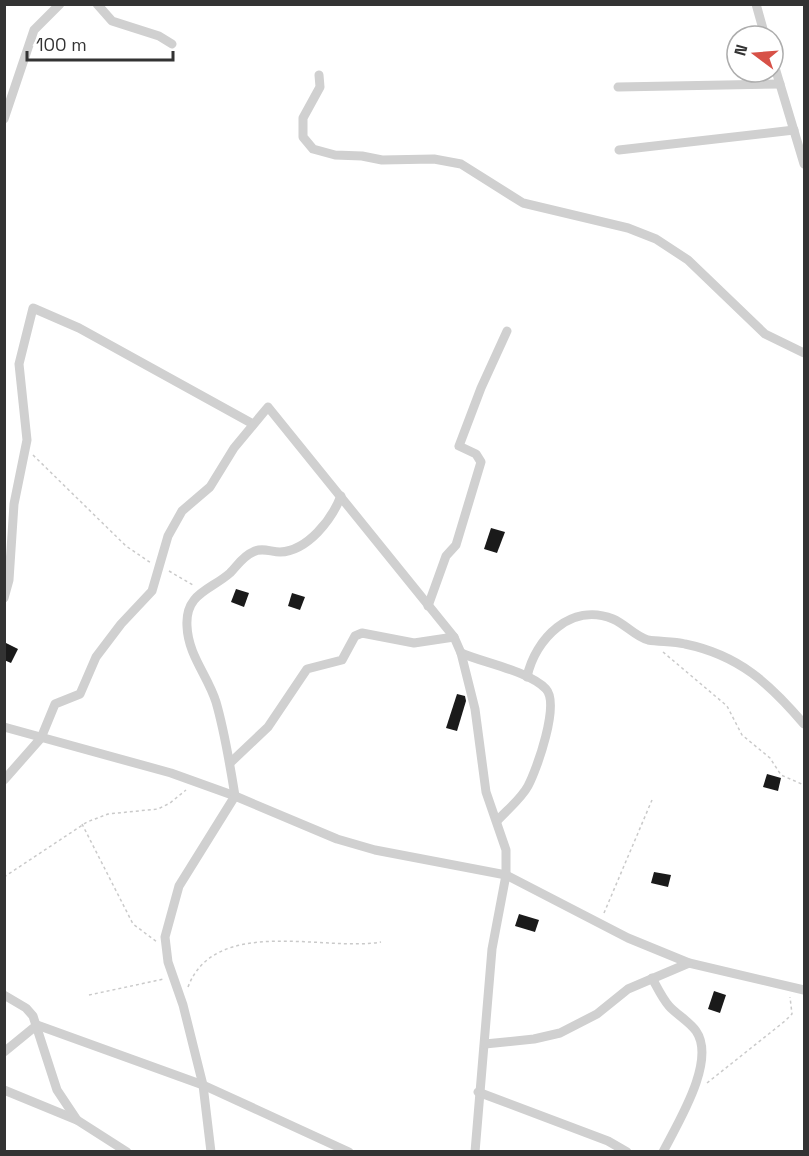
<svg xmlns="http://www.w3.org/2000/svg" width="809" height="1156" font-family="'Space Grotesk',sans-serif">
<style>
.building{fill:#1a1a1a}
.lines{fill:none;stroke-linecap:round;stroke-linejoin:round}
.path{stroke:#cacaca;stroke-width:1.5;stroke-dasharray:3 3;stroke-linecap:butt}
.minor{stroke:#d0d0d0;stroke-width:9}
</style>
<rect width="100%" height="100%" fill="#fff"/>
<g class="building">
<path d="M491,528L505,532L497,553L484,549Z"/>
<path d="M236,589L249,593L244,607L231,602Z"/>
<path d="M292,593L305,597L300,610L288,606Z"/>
<path d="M4,642L18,649L11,663L4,660Z"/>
<path d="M457,694L465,696L466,701L457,731L446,728Z"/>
<path d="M767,774L781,778L778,791L763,787Z"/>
<path d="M654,872L671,875L668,887L651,883Z"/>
<path d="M519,914L539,920L535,932L515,926Z"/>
<path d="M714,991L726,995L720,1013L708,1009Z"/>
</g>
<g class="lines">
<g class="path">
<path d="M33,455L126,546L151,563"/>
<path d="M169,571L193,585"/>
<path d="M663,652L727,706L742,735L770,758L781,775L804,785"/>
<path d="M82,824L133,924L157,942"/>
<path d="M4,877L87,822L108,814L158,809L170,803L186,790"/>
<path d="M604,913L652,800"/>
<path d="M188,987C215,915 326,952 381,942"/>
<path d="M89,995L164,979"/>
<path d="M707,1083L785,1021L792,1014L790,997"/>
</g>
<g class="minor">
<path d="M97,4L112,21L159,36L172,44"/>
<path d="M756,4L765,36"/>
<path d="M773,61L804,164"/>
<path d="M319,75L320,87L303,118V137L313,149L335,155L362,156L382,160L434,159L461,164L523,203L628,228L656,239L688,260L765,334L804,353"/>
<path d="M618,87L780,84"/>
<path d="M4,119L34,30L60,4"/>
<path d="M619,150L794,130"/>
<path d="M4,598L9,580L14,504L27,440L19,364L33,308L79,328L253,424"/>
<path d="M428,606L446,556L456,545L481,462L476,454L459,446L481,388L507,331"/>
<path d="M461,653C484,663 529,671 546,689C560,704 537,769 528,786C521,799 507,810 497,821"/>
<path d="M527,677C535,639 571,602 613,619C625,624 636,637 648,640C660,642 673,641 685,644C739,655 770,684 804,724"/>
<path d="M4,727L171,773L235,796L337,839L375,850L506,875L628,938L689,963L804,990"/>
<path d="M230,763L268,727L307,669L342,660L355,636L362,633L414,643L454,637"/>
<path d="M4,780L41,738L55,704L80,694L96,657L121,624L152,591L168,536L182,511L210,487L234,448L268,407L454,637L461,653L475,709L486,792L506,850V875L492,949L475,1152"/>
<path d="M652,978C657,987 662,998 669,1006C677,1015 689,1021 696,1031C717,1061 677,1124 663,1152"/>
<path d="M4,995L26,1008L33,1016L57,1090L77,1120"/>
<path d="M485,1044L534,1039L560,1033L597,1014L628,989L689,963"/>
<path d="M4,1052L37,1025L203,1085L349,1152"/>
<path d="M4,1090L77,1120L127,1152"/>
<path d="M478,1092L608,1141L627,1152"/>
<path d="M211,1152L203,1085L183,1005L168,962L165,937L179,886L235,796C230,765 225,733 216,702C208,676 188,655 187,626C185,593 211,590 230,573C237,566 243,556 253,552C262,547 271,552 280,552C308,551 332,519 341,496"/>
</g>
</g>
<rect width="809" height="1156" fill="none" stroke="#333333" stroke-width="12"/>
<g transform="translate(755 54) rotate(286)"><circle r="28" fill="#ffffff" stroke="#adadad" stroke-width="1.5"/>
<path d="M0-4.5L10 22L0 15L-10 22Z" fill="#d75147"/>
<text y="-9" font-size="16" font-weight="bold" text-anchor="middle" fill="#333333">N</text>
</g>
<path d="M27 51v9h146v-9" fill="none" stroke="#333333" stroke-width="3"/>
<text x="36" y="51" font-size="18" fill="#333333" stroke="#ffffff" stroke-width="4.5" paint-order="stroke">100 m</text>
</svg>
